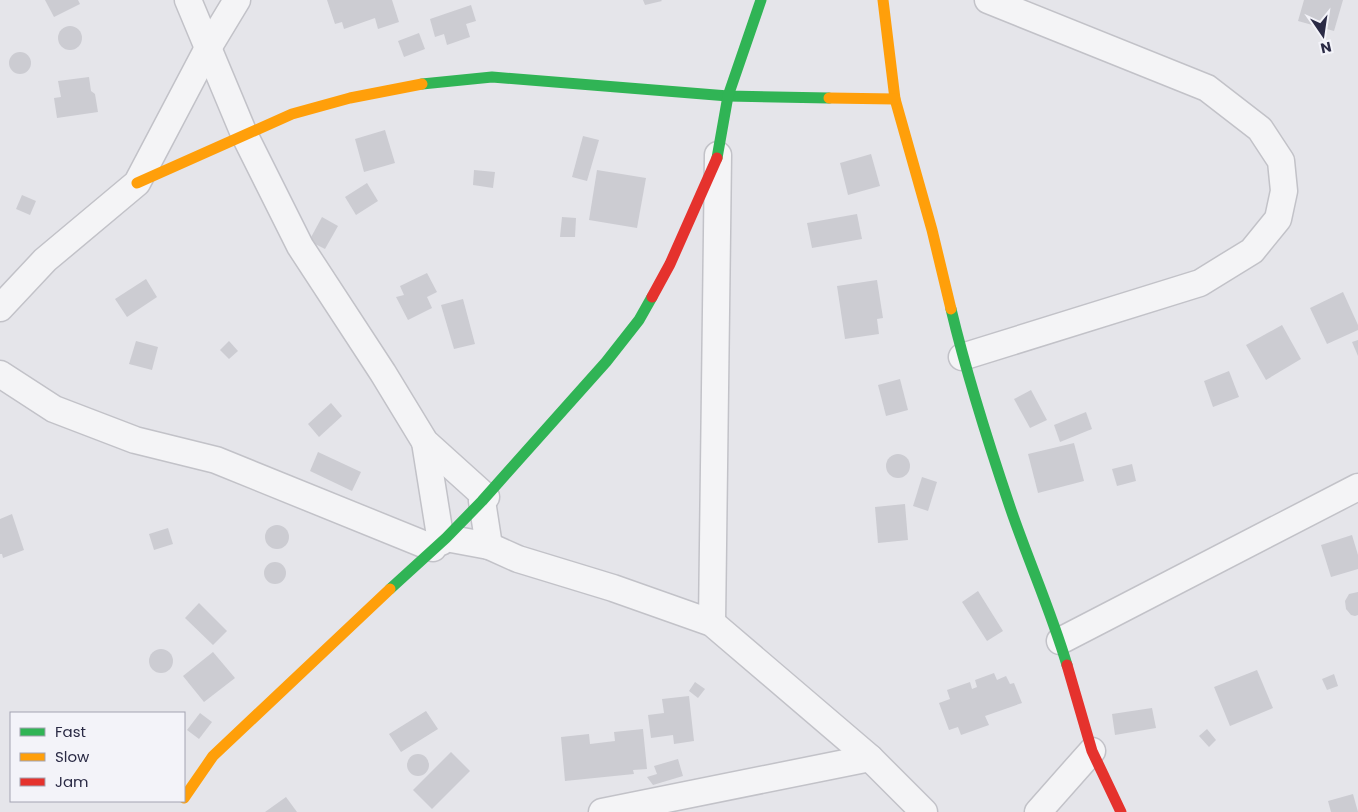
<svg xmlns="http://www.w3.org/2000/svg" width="1358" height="812" font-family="Poppins,sans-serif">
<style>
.building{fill:#ccccd2}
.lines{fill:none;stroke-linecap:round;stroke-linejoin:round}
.street-casing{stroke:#c2c2c8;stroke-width:29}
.street{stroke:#f4f4f6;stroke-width:26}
.fast{stroke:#30b455;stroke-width:11}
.slow{stroke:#ff9f0a;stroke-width:11}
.jam{stroke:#e5322d;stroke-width:11}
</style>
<rect width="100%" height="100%" fill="#e5e5ea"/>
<g class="building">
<path d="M45,0H78L80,4L54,17Z"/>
<path d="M327,0H392L399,22L378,29L375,18L344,29L342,22L335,24Z"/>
<path d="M643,0H661L662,1L645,5Z"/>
<path d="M1304,0H1343L1334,31L1298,21Z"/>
<path d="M471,5L476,21L466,24L470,37L447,45L444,34L435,37L430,19Z"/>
<circle cx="70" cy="38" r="12"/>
<path d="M419,33L425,49L404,57L398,41Z"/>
<circle cx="20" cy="63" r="11"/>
<path d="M89,77L91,91L95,94L98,112L57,118L54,98L61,97L58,81Z"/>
<path d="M385,130L395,163L364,172L355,139Z"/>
<path d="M583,136L599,140L587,181L572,177Z"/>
<path d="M871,154L880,186L848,195L840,163Z"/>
<path d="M474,170L495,172L493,188L473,185Z"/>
<path d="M597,170L646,178L637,228L589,220Z"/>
<path d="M367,183L378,201L356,215L345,197Z"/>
<path d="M22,195L36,201L30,215L16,209Z"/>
<path d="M857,214L862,239L812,248L807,223Z"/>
<path d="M322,217L338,226L325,249L309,241Z"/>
<path d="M562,217L576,218L575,237H560Z"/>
<path d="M427,273L437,292L427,297L432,308L408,320L396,297L404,295L400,286Z"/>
<path d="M146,279L157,297L127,317L115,299Z"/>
<path d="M877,280L883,318L877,319L879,334L845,339L837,286Z"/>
<path d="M1343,292L1358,325V330L1327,344L1310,308Z"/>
<path d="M463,299L475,344L454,349L441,305Z"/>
<path d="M1282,325L1301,359L1266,380L1246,345Z"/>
<path d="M1358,340V356L1352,342Z"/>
<path d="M136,341L158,347L152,370L129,364Z"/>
<path d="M229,341L238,351L229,359L220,350Z"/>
<path d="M1229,371L1239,397L1213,407L1204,381Z"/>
<path d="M900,379L908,410L886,416L878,385Z"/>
<path d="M1031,390L1047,420L1030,428L1014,399Z"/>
<path d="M331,403L342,416L319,437L308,424Z"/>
<path d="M1086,412L1092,429L1060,442L1054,425Z"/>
<path d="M1074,443L1084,481L1038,493L1028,454Z"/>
<path d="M318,452L361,472L352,491L310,471Z"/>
<circle cx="898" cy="466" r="12"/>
<path d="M1132,464L1136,481L1117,486L1112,469Z"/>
<path d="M922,477L937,482L928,511L913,506Z"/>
<path d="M905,504L908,540L878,543L875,507Z"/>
<path d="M12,514L24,550L3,558L2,554H0V519Z"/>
<circle cx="277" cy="537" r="12"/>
<path d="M168,528L173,544L154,550L149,534Z"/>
<path d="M1352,535L1358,555V569L1331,577L1321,545Z"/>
<circle cx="275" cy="573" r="11"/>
<path d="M978,591L1003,631L987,641L962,602Z"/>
<path d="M1358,592V615L1355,616L1351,615L1346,609L1345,601L1349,594Z"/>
<path d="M199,603L227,631L213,645L185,618Z"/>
<circle cx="161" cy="661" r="12"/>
<path d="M213,652L235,678L204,702L183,676Z"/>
<path d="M1257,670L1273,708L1230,726L1214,687Z"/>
<path d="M994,673L997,680L1006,676L1010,684L1014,683L1022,703L985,716L989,725L961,735L958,727L949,730L939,703L950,699L947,690L970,682L972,689L977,687L975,680Z"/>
<path d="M1334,674L1338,686L1327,690L1322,679Z"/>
<path d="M695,682L705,689L698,698L689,691Z"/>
<path d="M689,696L694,741L674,744L673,735L651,738L648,715L664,713L662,699Z"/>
<path d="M1152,708L1156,728L1115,735L1112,714Z"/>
<path d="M426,711L438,729L401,752L389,734Z"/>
<path d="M200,713L212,722L199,739L187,730Z"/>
<path d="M643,729L647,769L633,770L634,774L565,781L561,737L589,734L590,744L615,741L614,732Z"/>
<path d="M1207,729L1216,740L1209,747L1199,736Z"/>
<path d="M451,752L470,771L432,809L413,790Z"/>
<circle cx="418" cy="765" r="11"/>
<path d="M678,759L683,776L653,785L647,777L657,774L654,766Z"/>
<path d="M1353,794L1358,812H1331L1328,801Z"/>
<path d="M286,797L297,812H265Z"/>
</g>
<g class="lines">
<defs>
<g id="street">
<path d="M188,0L244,134L300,246L383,373L425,442L486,497"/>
<path d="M0,308L45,260L137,183L208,48L237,0"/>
<path d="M962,357L1200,283L1252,251L1278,219L1284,191L1281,161L1260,129L1207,88L988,0"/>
<path d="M0,374L54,409L135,440L216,460L433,548"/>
<path d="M425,442L441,542"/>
<path d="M482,501L489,546"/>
<path d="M446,538L489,546L518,559L613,588L712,623L870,758L924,812"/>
<path d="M712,623L718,155"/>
<path d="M1060,641L1358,487"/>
<path d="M602,812L870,758"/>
<path d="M1038,812L1092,751"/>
</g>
</defs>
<use href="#street" class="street-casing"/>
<use href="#street" class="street"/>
<g class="fast">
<path d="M422,84L492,77L728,96L829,98"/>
<path d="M717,158L728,96L761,0"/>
<path d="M951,309C967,376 988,442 1010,507C1028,560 1051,611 1067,665"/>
<path d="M390,589L446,538L482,501L606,362L639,320L652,297"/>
</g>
<g class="slow">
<path d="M883,0L895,99L932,230L951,309"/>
<path d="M829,98L895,99"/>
<path d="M137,183L292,114L350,98L422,84"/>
<path d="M184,798L213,756L390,589"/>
</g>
<g class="jam">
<path d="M652,297L670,264L717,158"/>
<path d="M1067,665L1092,751L1121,812"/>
</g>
</g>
<rect x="10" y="712" width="175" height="90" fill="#f3f3f9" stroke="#a3a3b1"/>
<rect x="20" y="728" width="25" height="8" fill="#30b455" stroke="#a3a3b1"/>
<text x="55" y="737" font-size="15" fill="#2a2a45">Fast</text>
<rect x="20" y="753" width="25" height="8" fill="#ff9f0a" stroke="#a3a3b1"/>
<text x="55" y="762" font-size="15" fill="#2a2a45">Slow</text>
<rect x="20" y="778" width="25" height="8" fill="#e5322d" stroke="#a3a3b1"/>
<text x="55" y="787" font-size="15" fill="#2a2a45">Jam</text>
<g transform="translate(1323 35) rotate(167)" stroke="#f3f3f9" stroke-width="4" paint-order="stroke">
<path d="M0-4L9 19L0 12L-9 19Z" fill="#2a2a45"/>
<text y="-8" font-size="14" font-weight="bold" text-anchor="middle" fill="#2a2a45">N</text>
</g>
</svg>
